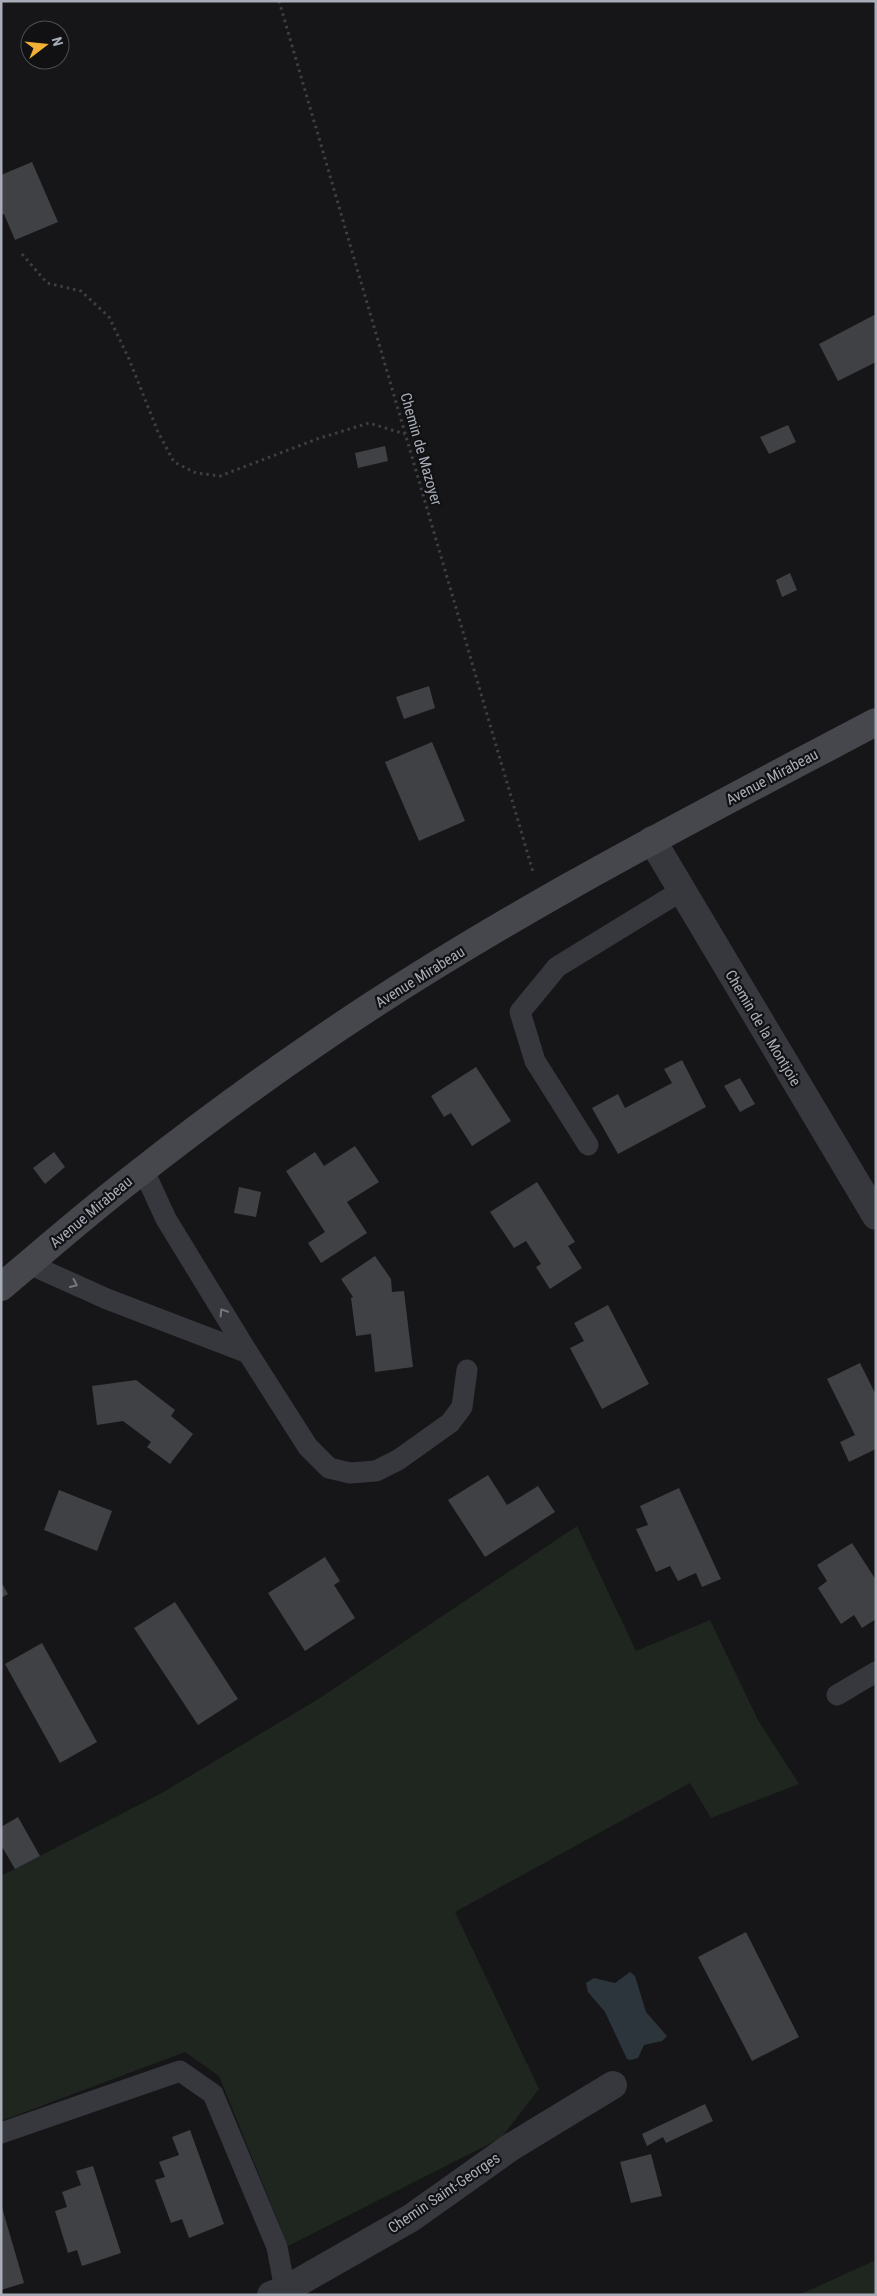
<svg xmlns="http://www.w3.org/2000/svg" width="877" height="2296" font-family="'Roboto Condensed',sans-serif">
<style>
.green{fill:#1e261f}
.water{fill:#2c353c}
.building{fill:#404145}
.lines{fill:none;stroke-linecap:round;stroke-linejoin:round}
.path{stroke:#3d3f44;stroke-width:3;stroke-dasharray:2.5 4;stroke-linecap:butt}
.lane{stroke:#37383d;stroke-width:21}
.street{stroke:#37383d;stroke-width:28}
.secondary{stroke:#45474d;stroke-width:28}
.oneway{stroke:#757881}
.labels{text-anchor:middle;stroke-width:4.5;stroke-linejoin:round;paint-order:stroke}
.street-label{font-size:15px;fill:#a8adb8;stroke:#111113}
</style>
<rect width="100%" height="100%" fill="#161618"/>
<g class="green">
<path d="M577,1526L636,1651L710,1620L758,1720L799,1784L711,1818L690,1783L455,1912L539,2089L501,2138L288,2246L219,2076L185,2052L1,2121V1876L160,1794L320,1698Z"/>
<path d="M876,2260V2295H799Z"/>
</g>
<path class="water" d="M630,1972L635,1976L646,2012L667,2036L662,2041L644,2045L638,2058L631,2060L627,2059L605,2012L588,1992L586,1983L594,1978L615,1983Z"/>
<g class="building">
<path d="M32,162L58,222L15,240L4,214L1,215V175Z"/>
<path d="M876,314V362L838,381L819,344Z"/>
<path d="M788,425L796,442L769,454L760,437Z"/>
<path d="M385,446L388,461L358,468L355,453Z"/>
<path d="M790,573L797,590L782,597L776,580Z"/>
<path d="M429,686L435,708L404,719L396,697Z"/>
<path d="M432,742L465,821L419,841L385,762Z"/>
<path d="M682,1060L706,1107L618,1154L592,1108L618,1094L625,1108L672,1083L664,1069Z"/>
<path d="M476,1067L511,1121L472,1146L451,1113L444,1117L431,1096Z"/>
<path d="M740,1078L755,1104L740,1112L724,1086Z"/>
<path d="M355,1146L379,1182L347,1202L367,1233L321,1263L308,1243L325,1232L286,1171L315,1152L324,1166Z"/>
<path d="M54,1152L65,1167L45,1184L33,1168Z"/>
<path d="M537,1182L575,1242L568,1246L582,1268L550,1289L536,1267L541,1264L526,1241L514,1248L490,1212Z"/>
<path d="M239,1187L261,1192L256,1217L234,1213Z"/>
<path d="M375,1256L391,1279L392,1292L404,1291L413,1367L375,1372L371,1334L356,1336L351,1298L353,1297L341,1279Z"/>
<path d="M608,1305L649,1384L602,1409L570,1348L584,1341L574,1323Z"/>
<path d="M860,1363L876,1395V1449L849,1462L840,1442L855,1435L827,1379Z"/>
<path d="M136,1380L175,1410L171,1416L193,1434L170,1464L147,1447L151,1442L123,1421L97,1425L92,1386Z"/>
<path d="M488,1475L507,1505L538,1486L555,1512L485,1557L448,1500Z"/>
<path d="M679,1488L721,1579L702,1587L696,1573L678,1581L670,1566L656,1572L636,1529L648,1525L640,1506Z"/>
<path d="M59,1490L112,1511L97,1551L44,1530Z"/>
<path d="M852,1543L876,1580V1619L862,1628L854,1615L841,1624L818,1588L827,1581L817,1565Z"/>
<path d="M325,1557L340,1581L334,1585L355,1618L305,1651L268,1593Z"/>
<path d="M1,1582L8,1594L1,1598Z"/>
<path d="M175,1602L238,1699L198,1725L134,1628Z"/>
<path d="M42,1643L97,1742L60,1763L5,1664Z"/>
<path d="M18,1817L40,1856L15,1869L1,1845V1827Z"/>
<path d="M746,1932L799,2037L752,2061L698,1957Z"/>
<path d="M705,2104L713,2121L666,2143L663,2137L647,2146L642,2134Z"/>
<path d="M190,2130L224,2224L189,2238L182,2219L171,2223L155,2180L165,2177L159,2162L179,2155L172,2137Z"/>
<path d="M651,2154L662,2196L631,2203L620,2162Z"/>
<path d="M93,2166L121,2253L82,2266L77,2250L68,2253L55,2211L67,2207L62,2192L81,2185L76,2171Z"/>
<path d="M1,2204L24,2283L1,2290Z"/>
</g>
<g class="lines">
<g class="path">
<path d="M279,1L533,872"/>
<path d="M22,254L47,283L81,291L109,317L129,359L158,432L174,462L196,473L220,476L317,439L369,423L405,434"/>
</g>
<g class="lane">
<path d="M588,1145L535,1061L520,1012L557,967L681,891"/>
<path d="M143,1169L166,1219L248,1353L308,1447L329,1468L350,1473L376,1471L398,1460L450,1423L462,1407L467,1370"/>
<path d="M29,1264L107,1299L248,1353"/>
<path d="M837,1695L876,1672"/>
<path d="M1,2133L180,2071L213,2094L277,2247L285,2290"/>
</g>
<g class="street">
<path d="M652,840L876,1216"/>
<path d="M271,2295L285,2290L411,2218L511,2147L613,2085"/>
</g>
<path class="secondary" d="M1,1287C44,1251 86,1214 130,1180C191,1132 253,1086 316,1043C493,921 686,822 876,722"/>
</g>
<defs><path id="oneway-chevron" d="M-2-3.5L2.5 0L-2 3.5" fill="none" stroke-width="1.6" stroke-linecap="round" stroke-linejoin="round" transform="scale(1.25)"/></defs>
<g class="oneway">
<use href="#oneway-chevron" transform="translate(74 1284) rotate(25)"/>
<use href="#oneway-chevron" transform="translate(223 1312) rotate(-122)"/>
</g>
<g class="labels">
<g class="street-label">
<text transform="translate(421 449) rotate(74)" y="5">Chemin de Mazoyer</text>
<text transform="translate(772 777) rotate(-28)" y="5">Avenue Mirabeau</text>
<text transform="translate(420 977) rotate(-32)" y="5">Avenue Mirabeau</text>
<text transform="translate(763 1028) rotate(59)" y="5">Chemin de la Montjoie</text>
<text transform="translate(91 1212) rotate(-40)" y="5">Avenue Mirabeau</text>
<text transform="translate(444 2193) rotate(-34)" y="5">Chemin Saint-Georges</text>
</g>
</g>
<rect width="877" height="2296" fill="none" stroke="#a8adb8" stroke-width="5"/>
<g transform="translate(45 45) rotate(74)"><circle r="24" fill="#111113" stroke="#4d4f55"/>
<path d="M0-4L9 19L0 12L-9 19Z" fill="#f2b134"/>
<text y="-8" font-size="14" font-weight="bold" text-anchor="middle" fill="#a8adb8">N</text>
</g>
</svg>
